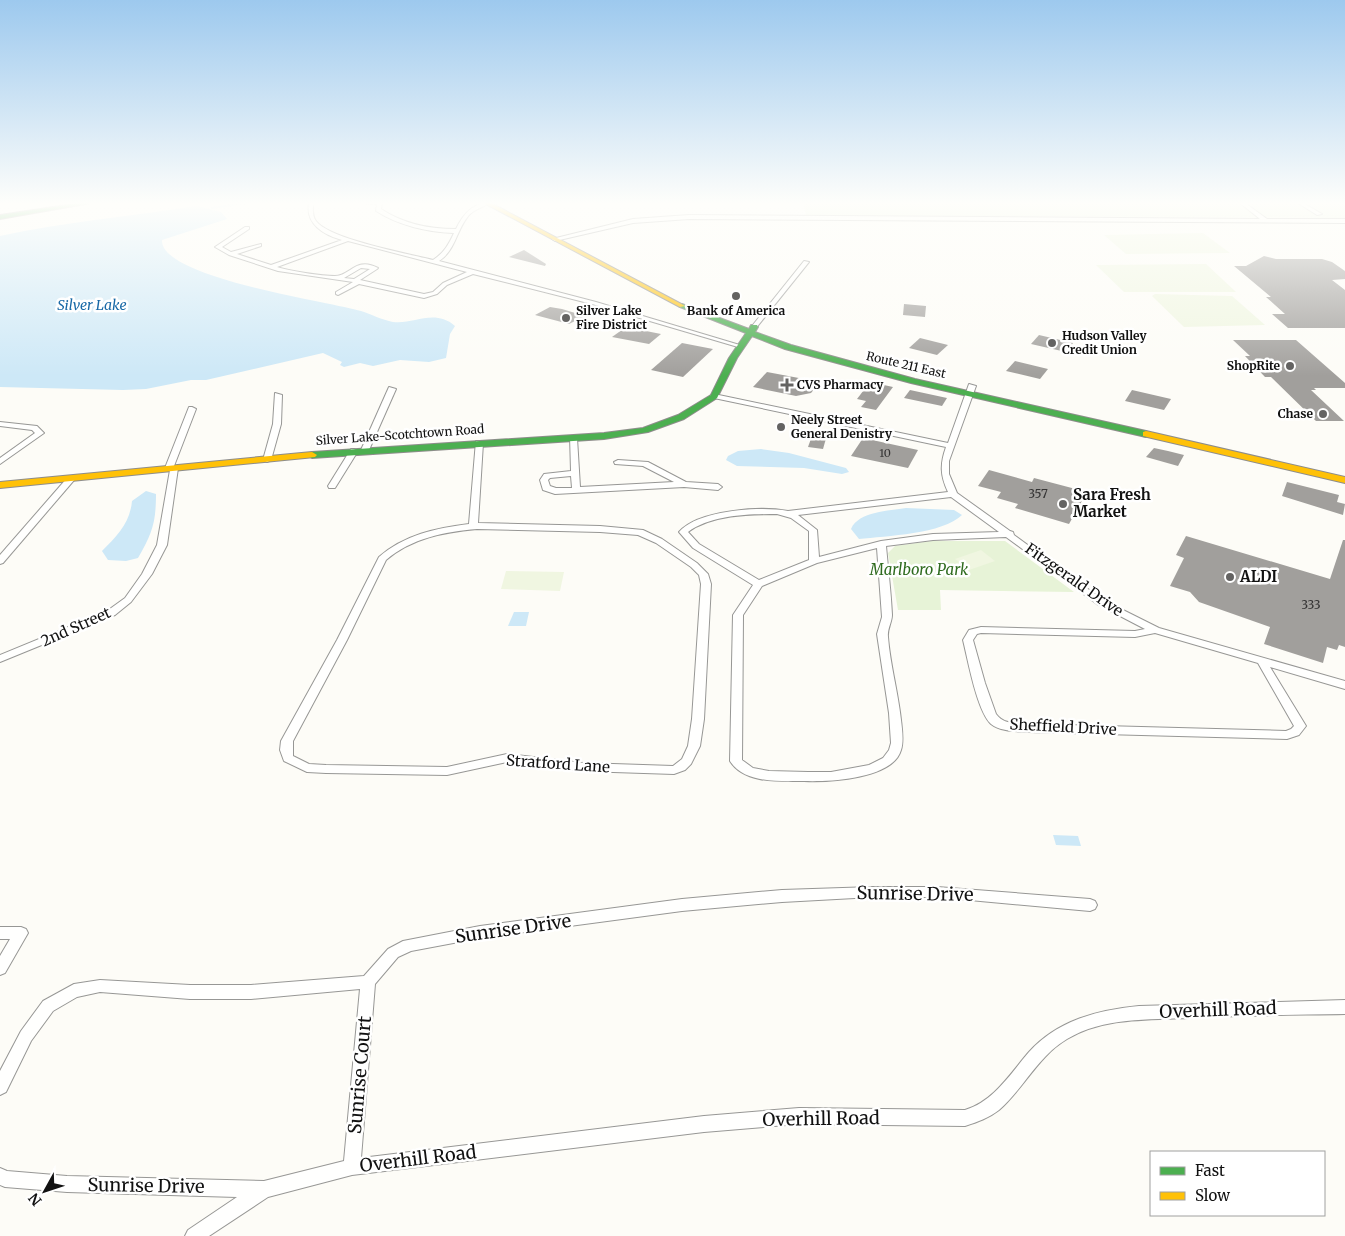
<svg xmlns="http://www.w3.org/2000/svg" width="1345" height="1236" font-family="Merriweather,serif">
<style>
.green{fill:#e7f3d7}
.pitch{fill:#f0f6e1}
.water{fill:#cde8f7}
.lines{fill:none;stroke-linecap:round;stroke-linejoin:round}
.stream{stroke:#cde8f7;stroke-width:2}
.building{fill:#a19f9c}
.street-casing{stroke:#979795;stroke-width:2}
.fast-casing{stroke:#8e8d8b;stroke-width:2}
.slow-casing{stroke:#8e8d8b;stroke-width:2}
.street{fill:#fffffe;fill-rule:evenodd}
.fast{fill:#4caf50;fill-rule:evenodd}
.slow{fill:#ffc107;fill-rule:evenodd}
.poi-dot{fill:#646362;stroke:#fff;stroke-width:2}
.labels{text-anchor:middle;stroke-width:5;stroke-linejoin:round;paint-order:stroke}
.far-number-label{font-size:11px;fill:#353434}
.far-poi-label{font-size:12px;font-weight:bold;fill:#111;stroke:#fff;text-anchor:start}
.far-street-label{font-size:12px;fill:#111;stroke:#fff}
.number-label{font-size:12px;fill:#353434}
.far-water-label{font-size:14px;font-style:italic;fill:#1768a6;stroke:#fff}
.poi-label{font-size:15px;font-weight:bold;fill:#111;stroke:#fff;text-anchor:start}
.park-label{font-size:15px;font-style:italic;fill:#2f6b1f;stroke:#fff}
.street-label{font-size:15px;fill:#111;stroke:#fff}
.near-street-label{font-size:18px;fill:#111;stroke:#fff}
</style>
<rect width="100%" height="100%" fill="#fdfcf7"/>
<g class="green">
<path d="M803,203H1345V218L806,215Z"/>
<path d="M931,541H1005L1074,592L940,590L941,610H898L888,553L895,546Z"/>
</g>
<g class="pitch">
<path d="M1203,233L1230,253L1126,254L1104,235Z"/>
<path d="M1206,264L1236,292H1124L1096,265Z"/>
<path d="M1155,294L1232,296L1265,325L1184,327L1152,296Z"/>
<path d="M981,550L995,561L969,570L955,559Z"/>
<path d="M506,571L564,572L560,591L501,589Z"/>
</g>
<g class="water">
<path d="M197,206L221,212L227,219L162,240C160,278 331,302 361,311C371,314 382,320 393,322C413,325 434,308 455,326L450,334L446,358L429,362L400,360L373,366L360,363L344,367L340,365L342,362L323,353L206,380H191L146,389L123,390L0,387V236C65,222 132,216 197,206Z"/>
<path d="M761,449L789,453L846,468L849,472L842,474L804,468L737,466L726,460L728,456L738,451Z"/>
<path d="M146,491L156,494C156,523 152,534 138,558L126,561L108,560L102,551C117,536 130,523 132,501Z"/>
<path d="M906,508L954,510L962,515C943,534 886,536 859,539L851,529C859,511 889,511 906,508Z"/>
<path d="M514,612H529L526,626H508Z"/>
<path d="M1053,835L1078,836L1081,846L1056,845Z"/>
</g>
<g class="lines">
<path class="stream" d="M212,208L245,203"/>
</g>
<g class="building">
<path d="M524,250L546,264L545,266L509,257Z"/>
<path d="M1264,256L1276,259H1322L1332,262L1345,271V279L1332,280L1345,290V328H1288L1272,314H1285L1266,297H1271L1234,266H1246Z"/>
<path d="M904,304L926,306L925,317L903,315Z"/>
<path d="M550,307L562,309L585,316L569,324L535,315Z"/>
<path d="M626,327L661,334L649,344L612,337Z"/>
<path d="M1039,335L1073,343L1066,352L1031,344Z"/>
<path d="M920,338L948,345L937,355L909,348Z"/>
<path d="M1233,340H1296L1345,383V388H1314L1316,390H1311L1344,421H1316L1271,377H1265L1245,356H1250Z"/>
<path d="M682,343L713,349L683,377L651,370Z"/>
<path d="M1015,361L1048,369L1040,379L1006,371Z"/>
<path d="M767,372L820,382L811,393L796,396L753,387Z"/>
<path d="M870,382L893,387L876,410L861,407L866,401L857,399Z"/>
<path d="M910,390L947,398L942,406L904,398Z"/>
<path d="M1132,390L1171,399L1164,410L1125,401Z"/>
<path d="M813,433L827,435L823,449L808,447Z"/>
<path d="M863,438L918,450L908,468L851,456Z"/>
<path d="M1154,448L1168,451L1184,455L1178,466L1146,457Z"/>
<path d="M989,470L1032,482L1034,478L1087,492L1069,524L1015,508L1018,504L997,498L1001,492L978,486Z"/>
<path d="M1287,482L1339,495L1337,502L1345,504L1343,515L1282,496Z"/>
<path d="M1186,536L1330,579L1343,540H1345V647L1339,645L1337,650L1327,647L1323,663L1264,644L1270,627L1199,602L1190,592L1170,586L1184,558L1176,555Z"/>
</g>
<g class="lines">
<defs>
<g id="street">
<path d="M309,203H313C313,210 312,216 316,221C329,239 409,254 433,260C444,253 449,244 454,233C427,232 400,226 376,211L377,204H369L367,203H382L381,209C404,224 429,229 456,229C463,215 472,203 489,203C484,207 475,209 469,215C456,230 456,250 439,261L596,302L743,346L738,347L592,304L473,274L447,285L437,294L424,298L359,284L338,295L336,294V292L353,282L278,271L229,255L215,247L245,227H249V229L222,247L231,252L261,244V246L237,254L271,265L342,240C324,235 305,224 309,203ZM348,241L467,272L443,283L433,292L424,294L360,280L377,269L378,268C356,256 350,276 335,276C322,276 289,271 277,267ZM361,268L370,269L354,279L344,278Z"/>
<path d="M1240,203H1245L1267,219H1345V223L689,219L633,223L555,241L552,239L633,219L689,215L1260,219Z"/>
<path d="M1298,203H1303L1322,214L1317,215Z"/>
<path d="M804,261L809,262L756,328H752V326Z"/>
<path d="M969,384L976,386L949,461V474L957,493L1010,531L1013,532L1014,535L1103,600L1159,628L1345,681V689L1270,667L1306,726L1299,735L1287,739L1029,732C1018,731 1001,732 991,724C977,711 968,660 963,640L969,630L981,627L1135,631L1145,629L1097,604L1006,537L933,540L886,546C888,569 891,592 892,615C892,622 887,629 888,637C890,664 898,692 901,720C902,729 904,741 901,750C893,779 829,782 804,781C781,781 744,784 730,761L733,615L753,585L693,548L679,532C698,510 760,506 788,511L948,492C940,475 940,464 946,447L714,398L710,396L714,394L948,443ZM951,497L999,532L933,534L881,541L819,557L817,530L798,515ZM777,514L791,518L809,531V560L759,580L699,544L688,532C711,515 749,514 777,514ZM877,548L882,617L877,634L889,713L891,743L889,750L883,758L869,765L831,772H808L769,771L753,768L742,760L743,615L762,586L817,563ZM981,633L1135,637L1155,633L1258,663L1294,726L1291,729L1286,731L1029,724C1017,723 1004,725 996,714L985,683L973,640L977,634Z"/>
<path d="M389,387L396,389L369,450L365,452H362L361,450Z"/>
<path d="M275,393L282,395L281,424L271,460L267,462L263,460L273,424Z"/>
<path d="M189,407H192L196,409L174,466L178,468L167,545L152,574L131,602L115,615L0,662V655L107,611L125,598L142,574L157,545L170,470L165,468Z"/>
<path d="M0,422L37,426L44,433L0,464V458L35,433L32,430L0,426Z"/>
<path d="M570,436H573L577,438L580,487L674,482L643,466L615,464L614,462L618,460L648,462L686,482L718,484L722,487L718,490L684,487L555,494L543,490L540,480L544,474L571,471ZM571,476L572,488H556L550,486L548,480L550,478Z"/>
<path d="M476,441H482L483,443L478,523L600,526L643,530L662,539L697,563L708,574L711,584L704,719L700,746L691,764L685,770L674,774L583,771L507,762L447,775L326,773L307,772L284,761L280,750L281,741L337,640L379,557C404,535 436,528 469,524ZM477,529L600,532L638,535L656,543L691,567L699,575L701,584L692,719L688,746L682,759L673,766L583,763L507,754L447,767L326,765L309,764L293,756V741L347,640L386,560C412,538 444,532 477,529Z"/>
<path d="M351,449H354L358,451L335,488H329L328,486Z"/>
<path d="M68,477H74L75,479L3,563L0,564V555Z"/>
<path d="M873,887H937L1090,899L1095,901L1097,905L1095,909L1090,911L937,897H873L782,902L682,911L480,938L411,951L398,957L375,984L361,1158L704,1116L799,1108L965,1110C994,1101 1010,1074 1029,1052C1058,1020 1098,1010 1139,1006L1345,1000V1014C1293,1015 1241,1015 1189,1018C1148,1020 1104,1017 1067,1039C1038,1056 1024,1088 999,1110C989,1118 977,1122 965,1126L799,1124L704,1132L352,1175L268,1197L209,1236H185L188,1230L237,1197L67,1192L5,1187L0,1185V1168L7,1171L67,1176L264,1181L344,1161L360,989L251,999H190L100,992L77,997L53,1011L31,1041L6,1092L0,1095V1071L21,1031L43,1001L74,984L100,980L190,985H251L364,976L388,949L403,941L480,926L682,899L782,890Z"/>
<path d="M0,927H21L26,929L28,933L5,973L0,975V956L10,939H0Z"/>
</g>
<g id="fast">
<path d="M79,203H91L0,219V215Z"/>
<path d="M682,304L749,329L751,325H757L758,327L755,332L791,345L915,379L1146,431L1150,434L1146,437L911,383L785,349L752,336L737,358L717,398L684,419L648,432L604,439L312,458L307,455L312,452L604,433L643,428L678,415L711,395L729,358L746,333L680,307L679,306Z"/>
</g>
<g id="slow">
<path d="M484,203H491L685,306L680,307Z"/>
<path d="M1146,431L1345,477V483L1143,436V432Z"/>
<path d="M312,452L317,455L315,457L0,488V482Z"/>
</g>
</defs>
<use href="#street" class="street-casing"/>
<use href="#fast" class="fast-casing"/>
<use href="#slow" class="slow-casing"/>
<use href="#street" class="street"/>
<use href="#fast" class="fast"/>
<use href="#slow" class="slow"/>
</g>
<linearGradient id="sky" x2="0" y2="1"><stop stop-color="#9dc9ee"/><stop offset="0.54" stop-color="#fefefb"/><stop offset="1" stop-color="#fefefb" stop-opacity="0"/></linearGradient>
<rect width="1345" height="376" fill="url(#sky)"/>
<g class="poi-dot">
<circle cx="736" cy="296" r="5"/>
<circle cx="566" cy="318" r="5"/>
<circle cx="1052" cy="343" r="5"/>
<circle cx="1290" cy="366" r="5"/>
<path d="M784.5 377.5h5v5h5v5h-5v5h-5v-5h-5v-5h5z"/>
<circle cx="1323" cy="414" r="5"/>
<circle cx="781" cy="427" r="5"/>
<circle cx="1063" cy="504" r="5"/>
<circle cx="1230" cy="577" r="5"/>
</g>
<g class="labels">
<g class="far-number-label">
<text x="885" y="457">10</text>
</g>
<g class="far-poi-label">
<text x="576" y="315">Silver Lake<tspan x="576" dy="14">Fire District</tspan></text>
<text x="736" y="315" text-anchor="middle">Bank of America</text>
<text x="1062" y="340">Hudson Valley<tspan x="1062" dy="14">Credit Union</tspan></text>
<text x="1280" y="370" text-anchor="end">ShopRite</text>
<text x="797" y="389">CVS Pharmacy</text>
<text x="1313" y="418" text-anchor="end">Chase</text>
<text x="791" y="424">Neely Street<tspan x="791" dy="14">General Denistry</tspan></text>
</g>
<g class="far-street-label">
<text transform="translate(906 365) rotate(13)" y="4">Route 211 East</text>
<text transform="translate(400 435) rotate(-4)" y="4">Silver Lake-Scotchtown Road</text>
</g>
<g class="number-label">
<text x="1038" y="498">357</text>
<text x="1311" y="609">333</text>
</g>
<g class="far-water-label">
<text x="92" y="310">Silver Lake</text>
</g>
<g class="poi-label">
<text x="1073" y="500">Sara Fresh<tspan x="1073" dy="17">Market</tspan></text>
<text x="1240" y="582">ALDI</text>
</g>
<g class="park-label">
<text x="919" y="575">Marlboro Park</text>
</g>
<g class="street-label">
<text transform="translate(1074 580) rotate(35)" y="5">Fitzgerald Drive</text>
<text transform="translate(76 627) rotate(-24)" y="5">2nd Street</text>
<text transform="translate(1063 727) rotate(3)" y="5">Sheffield Drive</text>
<text transform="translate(558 764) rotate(4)" y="5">Stratford Lane</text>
</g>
<g class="near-street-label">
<text transform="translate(915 894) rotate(1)" y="6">Sunrise Drive</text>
<text transform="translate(513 929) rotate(-8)" y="6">Sunrise Drive</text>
<text transform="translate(1218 1010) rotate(-2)" y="6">Overhill Road</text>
<text transform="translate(360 1075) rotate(-85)" y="6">Sunrise Court</text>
<text transform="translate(821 1119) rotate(-1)" y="6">Overhill Road</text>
<text transform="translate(418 1159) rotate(-7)" y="6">Overhill Road</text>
<text transform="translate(146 1186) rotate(1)" y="6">Sunrise Drive</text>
</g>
</g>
<rect x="1150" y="1151" width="175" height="65" fill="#ffffff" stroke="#a0a0a0"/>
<rect x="1160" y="1167" width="25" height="8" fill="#4caf50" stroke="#a0a0a0"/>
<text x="1195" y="1176" font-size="15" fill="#111111">Fast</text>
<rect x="1160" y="1192" width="25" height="8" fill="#ffc107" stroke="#a0a0a0"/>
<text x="1195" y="1201" font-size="15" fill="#111111">Slow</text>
<g transform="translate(45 1191) rotate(230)" stroke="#ffffff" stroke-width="4" paint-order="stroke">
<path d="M0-4L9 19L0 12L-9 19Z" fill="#111111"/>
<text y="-8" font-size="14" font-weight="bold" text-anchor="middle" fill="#111111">N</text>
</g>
</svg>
